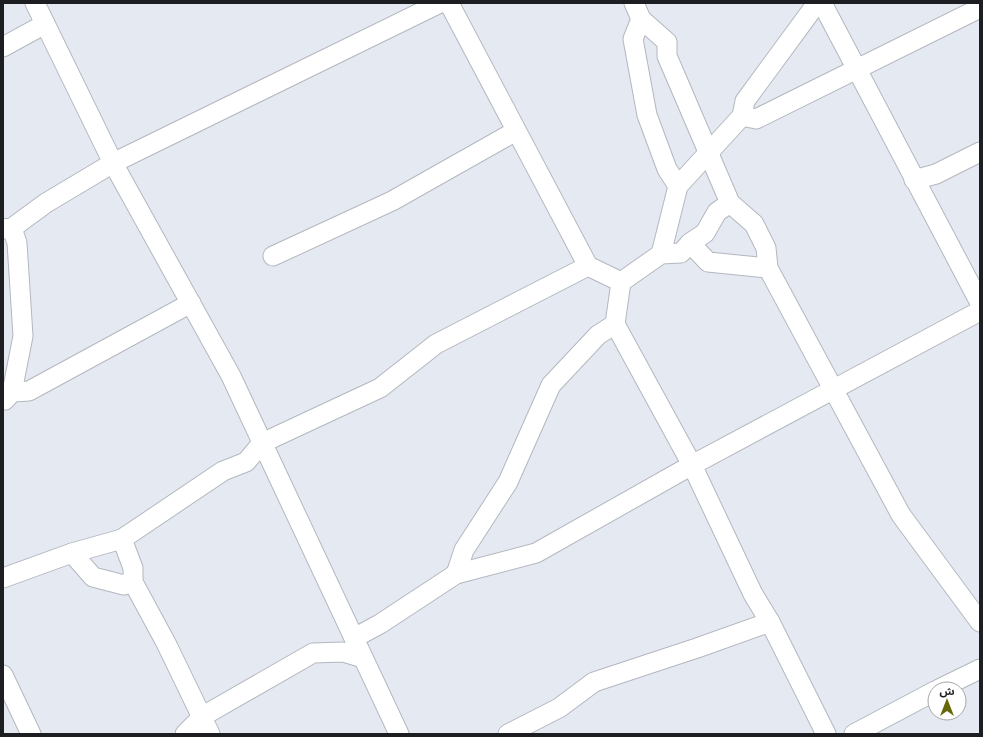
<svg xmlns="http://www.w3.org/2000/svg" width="983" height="737" font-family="Ubuntu,'Noto Sans Arabic',sans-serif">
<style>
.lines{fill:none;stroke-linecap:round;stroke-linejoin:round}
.minor-casing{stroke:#b3b7bf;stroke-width:21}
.minor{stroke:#fff;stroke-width:19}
</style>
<rect width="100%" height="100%" fill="#e5eaf2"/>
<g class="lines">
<defs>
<g id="minor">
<path d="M35,3L113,163L231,376L399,734"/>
<path d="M449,3L588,266L621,282"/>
<path d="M634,3L641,19L667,42V56L730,203L754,224L766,248L768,268L901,515L980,622"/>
<path d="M822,3L980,303"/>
<path d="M641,19L633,39L647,115L667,169L678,186"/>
<path d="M3,47L45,24"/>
<path d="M742,116L756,119L980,8"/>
<path d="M914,180L936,174L980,152"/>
<path d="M3,229L12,228L46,203L113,163L440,3"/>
<path d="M690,243L708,262L768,268"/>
<path d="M661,254L678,186L742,116L745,101L817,3"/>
<path d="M273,256L392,201L516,131"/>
<path d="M12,392L29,391L191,303"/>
<path d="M5,400L12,392L23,336L17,243L12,228"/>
<path d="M122,539L133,568V582L166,643L210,734"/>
<path d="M72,553L93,577L124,585L133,582"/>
<path d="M456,574L464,550L508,482L551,385L598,335L615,324"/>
<path d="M3,578L72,553L122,539L223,471L246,462L262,443L380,388L436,344L588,266"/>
<path d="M770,622L826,734"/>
<path d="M354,638L380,624L456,574L536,553L692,465L980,311"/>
<path d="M3,675L31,734"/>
<path d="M939,689L980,669"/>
<path d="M185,734L203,716L313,653L343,652L363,658"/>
<path d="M508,734L559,708L594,682L697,648L770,622L753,594L692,465L615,324L621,282L661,254L681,253L690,243L705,233L717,212L730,203"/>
<path d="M854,734L935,691"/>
</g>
</defs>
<use href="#minor" class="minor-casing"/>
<use href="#minor" class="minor"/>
</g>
<rect width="983" height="737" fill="none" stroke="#1c1e21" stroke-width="8"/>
<g transform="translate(947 701)"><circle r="19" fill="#ffffff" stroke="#a4a5a6"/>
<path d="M0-3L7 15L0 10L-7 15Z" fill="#656806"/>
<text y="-6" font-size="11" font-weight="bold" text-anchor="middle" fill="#1c1e21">ش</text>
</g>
</svg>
